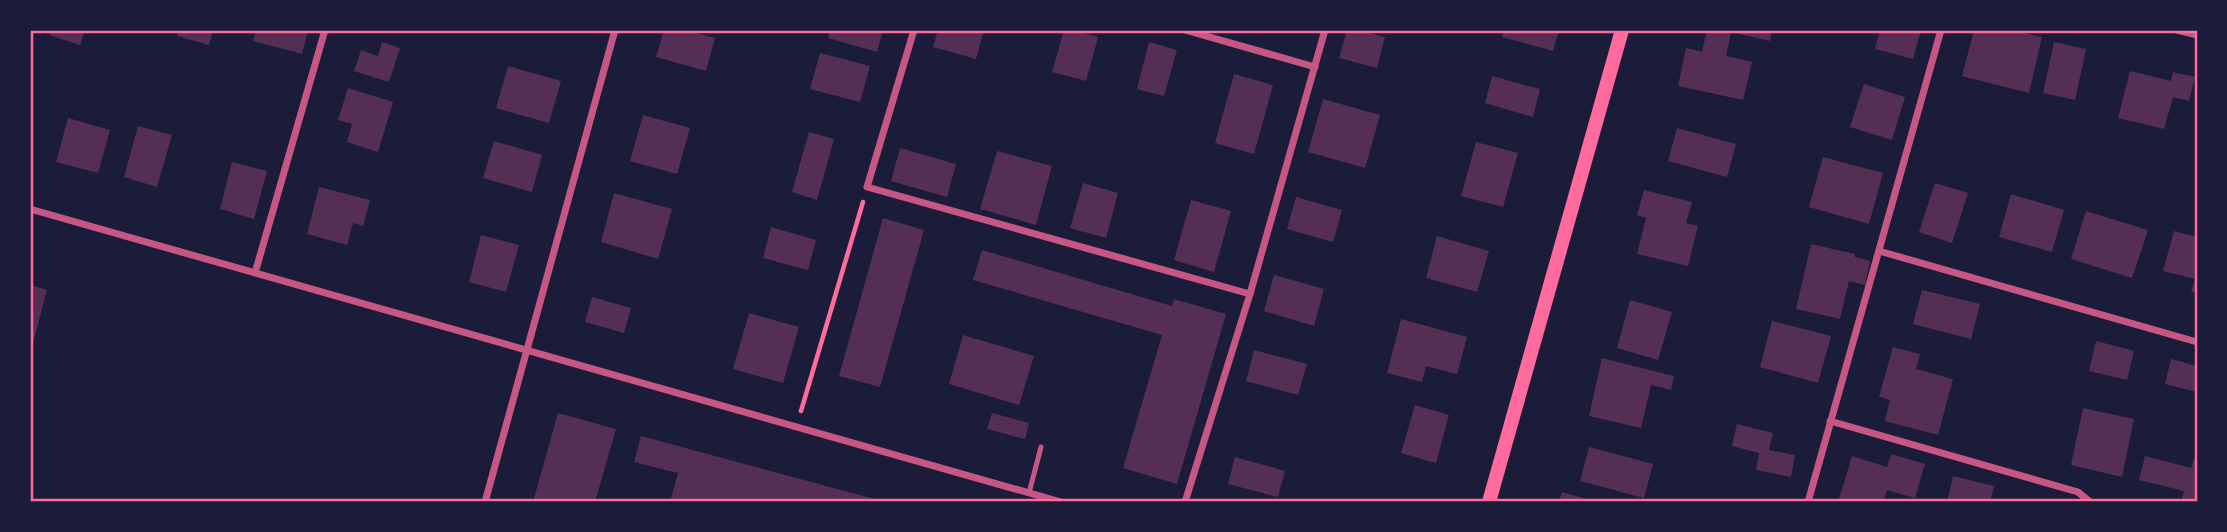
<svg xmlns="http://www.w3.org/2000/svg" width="2227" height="532" font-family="Raleway,sans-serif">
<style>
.building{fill:#542f53}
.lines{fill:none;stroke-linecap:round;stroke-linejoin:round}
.path{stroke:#ff6b9d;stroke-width:4.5}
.service{stroke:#c65784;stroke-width:5}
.minor{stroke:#c65784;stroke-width:7}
.secondary{stroke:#ff6b9d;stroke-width:14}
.neatline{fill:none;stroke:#ff6b9d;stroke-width:2.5}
</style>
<rect width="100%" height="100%" fill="#1b1b3a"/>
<g class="building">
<path d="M51,30H85L80,45L49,35Z"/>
<path d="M179,30H213L209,45L177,36Z"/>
<path d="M256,30H308L302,54L253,41Z"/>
<path d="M664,30H684L715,38L706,71L656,57Z"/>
<path d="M830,30H883L877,52L828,38Z"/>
<path d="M938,30H984L976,59L933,47Z"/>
<path d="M1064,30H1074L1098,37L1086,81L1052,72Z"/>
<path d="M1347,30H1359L1385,37L1377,68L1339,58Z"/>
<path d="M1504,30H1559L1553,51L1502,37Z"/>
<path d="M1707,30H1772L1770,41L1731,32L1726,56L1752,62L1743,100L1678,86L1686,48L1702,52Z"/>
<path d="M1880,30H1921L1913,59L1875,49Z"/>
<path d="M1974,30H2012L2042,37L2029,93L1962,76Z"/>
<path d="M382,42L400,48L389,82L354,71L361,50L378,56Z"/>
<path d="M1149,42L1177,50L1164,96L1137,89Z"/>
<path d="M2054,42L2086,49L2075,100L2043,93Z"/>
<path d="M820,53L870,66L860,102L810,89Z"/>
<path d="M508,66L561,81L549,123L496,108Z"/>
<path d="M2130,71L2171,81L2173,72L2195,77L2189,101L2173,97L2164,129L2118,118Z"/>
<path d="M1234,74L1273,85L1254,154L1215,143Z"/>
<path d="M1492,76L1540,89L1533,117L1485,103Z"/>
<path d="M1864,84L1905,97L1892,140L1850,127Z"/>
<path d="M348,88L393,102L378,152L347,142L352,124L338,120Z"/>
<path d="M1323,99L1380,115L1365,168L1308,152Z"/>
<path d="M643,115L690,128L677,174L630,161Z"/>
<path d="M68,118L110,130L98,173L56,162Z"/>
<path d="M138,126L172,135L157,187L124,177Z"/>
<path d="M1677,128L1736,144L1727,177L1668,161Z"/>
<path d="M809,132L834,139L817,200L792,192Z"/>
<path d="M494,141L542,155L532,192L483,178Z"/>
<path d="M1476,142L1518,153L1503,207L1461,196Z"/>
<path d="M900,148L956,164L947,197L891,181Z"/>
<path d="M997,151L1052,166L1036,225L980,209Z"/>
<path d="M1823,157L1883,173L1869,224L1809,207Z"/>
<path d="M232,162L267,171L254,219L220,209Z"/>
<path d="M1083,183L1118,193L1106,238L1070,228Z"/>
<path d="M1935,183L1968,193L1952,243L1919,232Z"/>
<path d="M319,187L370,200L363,226L353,223L347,245L307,234Z"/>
<path d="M1644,190L1692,202L1686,223L1698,226L1688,266L1637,254L1646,218L1637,215Z"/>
<path d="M614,193L672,209L658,259L601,242Z"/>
<path d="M2011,194L2064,210L2052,252L1999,237Z"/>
<path d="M1296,197L1342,210L1333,242L1287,229Z"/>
<path d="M1191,200L1231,211L1214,272L1174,260Z"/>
<path d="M2086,211L2148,230L2132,278L2071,259Z"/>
<path d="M883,218L924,230L880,387L839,376Z"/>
<path d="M771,227L816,240L808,270L763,258Z"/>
<path d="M2174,231L2197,237V293L2191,292L2195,279L2163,271Z"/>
<path d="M481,235L519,245L506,292L469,282Z"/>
<path d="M1437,236L1489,251L1477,292L1426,278Z"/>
<path d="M1811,244L1855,254V257L1870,261L1865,285L1849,281L1840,319L1796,309Z"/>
<path d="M982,250L1172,306L1174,299L1226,314L1177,484L1123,468L1162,335L973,280Z"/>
<path d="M1274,275L1324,289L1314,326L1264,311Z"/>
<path d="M30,285L47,290L31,351H30Z"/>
<path d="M1922,290L1980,304L1971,339L1913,324Z"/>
<path d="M592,297L631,308L624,333L585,322Z"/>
<path d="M1630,300L1672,312L1658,360L1617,348Z"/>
<path d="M749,313L799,327L783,383L733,369Z"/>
<path d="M1401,319L1467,337L1457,374L1426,366L1422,382L1387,373Z"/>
<path d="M1772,321L1831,336L1818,383L1760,367Z"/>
<path d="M963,335L1034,356L1019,405L949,384Z"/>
<path d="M2096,341L2134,351L2127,380L2089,371Z"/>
<path d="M1893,347L1920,354L1916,369L1953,379L1938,435L1885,421L1890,400L1879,397Z"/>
<path d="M1254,350L1307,364L1298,395L1246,381Z"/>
<path d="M1602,358L1674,376L1671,390L1651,385L1641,428L1589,416Z"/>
<path d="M2171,359L2197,366V392L2165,384Z"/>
<path d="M1415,405L1449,415L1436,463L1401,453Z"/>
<path d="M2083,408L2134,419L2122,477L2071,465Z"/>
<path d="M558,413L616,429L595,502H533Z"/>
<path d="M992,413L1029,423L1025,439L987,429Z"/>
<path d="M1737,424L1773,433L1769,450L1795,455L1791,477L1756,470L1759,453L1732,446Z"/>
<path d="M641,436L882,501V502H670L678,473L634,462Z"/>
<path d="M1589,447L1653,464L1644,498L1580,481Z"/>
<path d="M2197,450V502H2181L2184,491L2139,480L2145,456L2191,468Z"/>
<path d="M1891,454L1925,464L1915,498L1887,490L1883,502H1838L1852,456L1887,467Z"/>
<path d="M1235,457L1285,471L1278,497L1228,484Z"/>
<path d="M1953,476L1994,486L1990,502H1947Z"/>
<path d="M1562,492L1594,501V502H1559Z"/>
</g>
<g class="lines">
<path class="path" d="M801,411L863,202"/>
<path class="service" d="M1029,493L1041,447"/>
<g class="minor">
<path d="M914,30L867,187L1250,294"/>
<path d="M1185,30L1315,67"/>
<path d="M2177,30L2197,35"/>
<path d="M30,209L1061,502"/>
<path d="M1879,251L2197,342"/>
<path d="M255,273L325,30"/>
<path d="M1830,421L2078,492L2090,502"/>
<path d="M485,502L615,30"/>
<path d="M1185,502L1250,294L1325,30"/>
<path d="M1808,502L1941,30"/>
</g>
<path class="secondary" d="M1489,502L1622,30"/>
</g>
<rect width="2227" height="532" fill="none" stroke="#1b1b3a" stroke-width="63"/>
<rect x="32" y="32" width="2164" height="468" class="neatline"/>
</svg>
